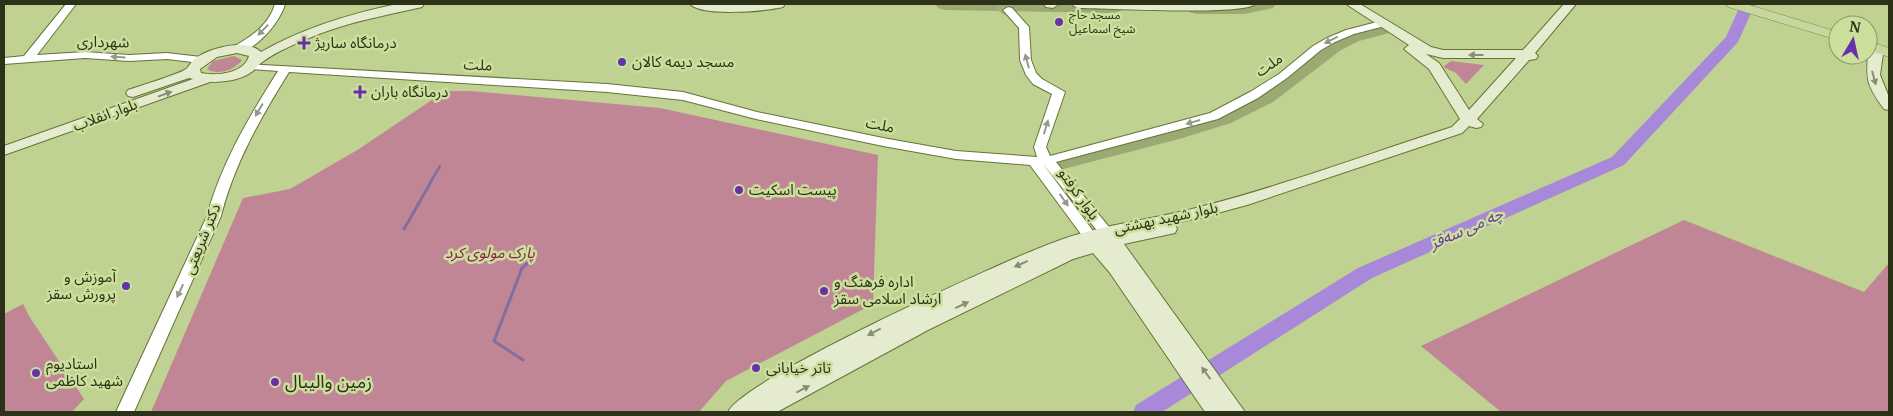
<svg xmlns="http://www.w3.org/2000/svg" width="1893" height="416" font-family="Merriweather,'Noto Sans Arabic',serif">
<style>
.green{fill:#c18696}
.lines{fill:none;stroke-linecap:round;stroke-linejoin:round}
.stream-far1{stroke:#826e9f;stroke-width:2.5}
.stream{stroke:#826e9f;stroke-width:3}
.river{fill:#a788d9;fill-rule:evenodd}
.taxiway{fill:#9aaa72;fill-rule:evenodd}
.tertiary-tunnel{stroke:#a1b279;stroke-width:12;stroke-dasharray:12 5.5;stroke-linecap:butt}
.tertiary-casing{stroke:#647436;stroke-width:2}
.secondary-casing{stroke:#647436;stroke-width:2}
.primary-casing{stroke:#7a8c45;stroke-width:1}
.tertiary{fill:#fff;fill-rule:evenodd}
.secondary{fill:#e4ebce;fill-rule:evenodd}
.primary{fill:#c8d79e;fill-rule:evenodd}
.oneway{fill:#95988c}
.oneway2{fill:#888e73}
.poi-dot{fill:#6931a7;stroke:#ccdf9d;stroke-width:2}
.labels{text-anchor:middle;stroke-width:5;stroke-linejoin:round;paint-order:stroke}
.far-poi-label{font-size:12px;fill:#2b3218;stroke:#ccdf9d;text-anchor:start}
.street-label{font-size:15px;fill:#2b3218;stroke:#ccdf9d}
.poi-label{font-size:15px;fill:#2b3218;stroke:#ccdf9d;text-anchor:start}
.park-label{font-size:15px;font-style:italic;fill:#8c1c4a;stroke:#ccdf9d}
.water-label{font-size:16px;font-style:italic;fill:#653a99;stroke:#ccdf9d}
.near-poi-label{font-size:18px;fill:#2b3218;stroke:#ccdf9d;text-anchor:start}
</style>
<rect width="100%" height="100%" fill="#bfd291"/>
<g class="green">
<path d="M234,56L242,60C235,70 217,76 207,69L213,61Z"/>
<path d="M1451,61L1484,65L1466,84L1456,73L1443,67Z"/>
<path d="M445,91H471L660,108L878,155L873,304L726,381L699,412H151L243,198L290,189L359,149Z"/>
<path d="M1684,220L1864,292L1889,263V412H1501L1421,346Z"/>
<path d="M23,304L29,316L84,399L72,412H4V314Z"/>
</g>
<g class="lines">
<path class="stream-far1" d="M430,183L440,166"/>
<g class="stream">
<path d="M404,229L431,182"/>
<path d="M523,360L494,341L522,268L530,261"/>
</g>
<path class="river" d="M1741,4H1755L1738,42L1624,165L1372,278L1162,412H1133L1136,405L1358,268L1612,157L1726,37Z"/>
<g class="taxiway">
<path d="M935,4H1121L1124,7L1120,11L1113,13L945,10L938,8Z"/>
<path d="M1188,4H1276L1273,8L1244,14H1196L1189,12L1185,8Z"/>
<path d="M1381,21L1389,23L1392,28L1389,33L1359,41L1341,50L1273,102L1231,123L1179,139L1052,172L1043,170L1039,164L1043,158L1161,129L1213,113L1257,92L1325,40L1343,31Z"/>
</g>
<path class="tertiary-tunnel" d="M999,4L1008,10"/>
<defs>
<g id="tertiary">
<path d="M66,4H76L37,55L85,52L129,55L167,53L201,57L207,60L201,63L167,59L129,61L85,58L4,64V58L24,56Z"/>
<path d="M275,4H285C281,21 253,56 233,51L231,49L233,47C251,37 269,25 275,4Z"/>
<path d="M1008,7L1012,8L1029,27L1031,60L1036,73L1042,79L1065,92L1046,147L1050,156L1210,113L1250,92L1279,74L1313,46L1327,38L1346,30L1377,22L1382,25L1381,27L1354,34L1335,42L1321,50L1287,78L1258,98L1218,119L1056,162L1118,238L1120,241L1118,244H1108L1043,164L1102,243L1104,246L1102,249H1092L1030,165L956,159L883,146L756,119L683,100L607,92L289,72C261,117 234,164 221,216L134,412H116L207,216C221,164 249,117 278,71L250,69L244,66L246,64L607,84L683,92L757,112L883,138L956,151L1037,157L1034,147L1052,94L1033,84L1026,75L1020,60L1019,28L1003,10Z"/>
</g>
<g id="secondary">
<path d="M397,4H424L422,7C387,15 353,21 319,34C300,42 278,50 261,63C258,65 256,68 253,71C242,80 224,82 210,82L4,155V146L193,79L189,78L133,97L128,96L126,93L128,90C137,87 182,73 186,69C189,67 191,61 196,58C210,48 247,38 261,52C303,28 349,14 397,4ZM237,53L249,56C244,74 216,76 201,73L200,69L217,57Z"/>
<path d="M690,4H785L783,7C766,11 702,17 690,4Z"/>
<path d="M1044,4H1059L1053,8L1046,7Z"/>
<path d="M1071,4H1255C1244,16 1102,8 1077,8Z"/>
<path d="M1346,4H1360L1431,47L1443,50H1523L1564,4H1576L1535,53L1538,56L1536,59L1529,60L1477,119L1483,124L1481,127L1476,128L1469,126L1462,133L1247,205L1199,218L1170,224L1175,225L1177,229L1175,233L1124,244L1245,412H1205L1110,273L1093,253L1073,259L928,330L777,412H728C743,379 1007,259 1055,242C1102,224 1152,220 1200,207C1285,185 1368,154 1452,127L1460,119L1429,69L1404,49L1409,45ZM1426,54L1443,58H1516L1469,110L1439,63Z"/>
<path d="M1872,43L1877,44L1883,54L1880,75L1889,97V110L1884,109C1862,79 1868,77 1868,44Z"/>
</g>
<g id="primary">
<path d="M1726,4H1746L1838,32V40L1728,7Z"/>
<path d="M1868,41L1889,48V57L1868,50Z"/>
</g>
</defs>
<use href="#tertiary" class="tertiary-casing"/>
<use href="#secondary" class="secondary-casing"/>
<use href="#primary" class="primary-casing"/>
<use href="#tertiary" class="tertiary"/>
<use href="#secondary" class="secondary"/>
<use href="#primary" class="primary"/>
</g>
<defs><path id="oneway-solid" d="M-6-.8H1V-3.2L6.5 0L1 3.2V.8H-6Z" transform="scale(1.25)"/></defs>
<g class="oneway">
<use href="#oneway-solid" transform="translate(263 30) rotate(134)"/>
<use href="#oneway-solid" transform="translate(1331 40) rotate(153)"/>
<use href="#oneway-solid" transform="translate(118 57) rotate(-176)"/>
<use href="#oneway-solid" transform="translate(1027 61) rotate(-105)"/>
<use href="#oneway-solid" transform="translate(259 110) rotate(120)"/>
<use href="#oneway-solid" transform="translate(1193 122) rotate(164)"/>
<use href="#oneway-solid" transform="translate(1046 127) rotate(-73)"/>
<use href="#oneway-solid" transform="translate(1064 200) rotate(55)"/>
<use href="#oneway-solid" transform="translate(180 291) rotate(115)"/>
</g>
<g class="oneway2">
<use href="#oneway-solid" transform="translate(1476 55) rotate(180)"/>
<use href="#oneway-solid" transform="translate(1874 78) rotate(75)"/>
<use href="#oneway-solid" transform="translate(165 94) rotate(-20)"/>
<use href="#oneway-solid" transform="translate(1021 264) rotate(156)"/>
<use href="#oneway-solid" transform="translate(962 305) rotate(-25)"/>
<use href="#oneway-solid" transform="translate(874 332) rotate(153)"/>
<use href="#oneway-solid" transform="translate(1206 373) rotate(-126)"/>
<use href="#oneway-solid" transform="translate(803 389) rotate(-28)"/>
</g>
<g class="poi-dot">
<circle cx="1059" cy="22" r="5"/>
<path d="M301.5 35.5h5v5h5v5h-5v5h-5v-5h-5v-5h5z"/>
<circle cx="622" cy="62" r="5"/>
<path d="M357.5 84.5h5v5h5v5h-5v5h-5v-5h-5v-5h5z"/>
<circle cx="739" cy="190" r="5"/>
<circle cx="126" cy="286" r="5"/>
<circle cx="824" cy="291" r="5"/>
<circle cx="756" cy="368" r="5"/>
<circle cx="36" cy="373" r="5"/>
<circle cx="275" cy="382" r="5"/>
</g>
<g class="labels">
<g class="far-poi-label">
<text x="1069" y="19">مسجد حاج<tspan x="1069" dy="14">شیخ اسماعیل</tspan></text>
</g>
<g class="street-label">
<text transform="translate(103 42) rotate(1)" y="5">شهرداری</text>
<text transform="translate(478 65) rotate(3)" y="5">ملت</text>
<text transform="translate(1269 65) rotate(-35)" y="5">ملت</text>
<text transform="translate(105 115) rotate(-20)" y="5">بلوار انقلاب</text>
<text transform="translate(880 125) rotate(11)" y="5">ملت</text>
<text transform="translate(1079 194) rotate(55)" y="5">بلوار کرفتو</text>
<text transform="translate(1166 218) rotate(-12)" y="5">بلوار شهید بهشتی</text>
<text transform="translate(202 239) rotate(-68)" y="5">دکتر شریعتی</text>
</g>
<g class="poi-label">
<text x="315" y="48">درمانگاه ساریژ</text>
<text x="632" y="67">مسجد دیمه کالان</text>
<text x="371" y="97">درمانگاه باران</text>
<text x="749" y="195">پیست اسکیت</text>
<text x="116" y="282" text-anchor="end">آموزش و<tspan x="116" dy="17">پرورش سقز</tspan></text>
<text x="834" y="287">اداره فرهنگ و<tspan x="834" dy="17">ارشاد اسلامی سقز</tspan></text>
<text x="46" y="369">استادیوم<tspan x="46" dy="17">شهید کاظمی</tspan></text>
<text x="766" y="373">تاتر خیابانی</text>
</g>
<g class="park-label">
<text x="490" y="258">پارک مولوی کرد</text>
</g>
<g class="water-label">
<text transform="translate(1466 228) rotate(-24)" y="6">چە می سەقز</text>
</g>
<g class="near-poi-label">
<text x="285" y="388">زمین والیبال</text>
</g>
</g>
<rect width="1893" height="416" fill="none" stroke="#2b3218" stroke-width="10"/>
<g transform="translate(1853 40) rotate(9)"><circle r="24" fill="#ccdf9d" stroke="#8c9a68"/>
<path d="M0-4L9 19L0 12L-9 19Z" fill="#6931a7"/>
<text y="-8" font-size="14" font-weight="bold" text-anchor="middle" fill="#2b3218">N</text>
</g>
</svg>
